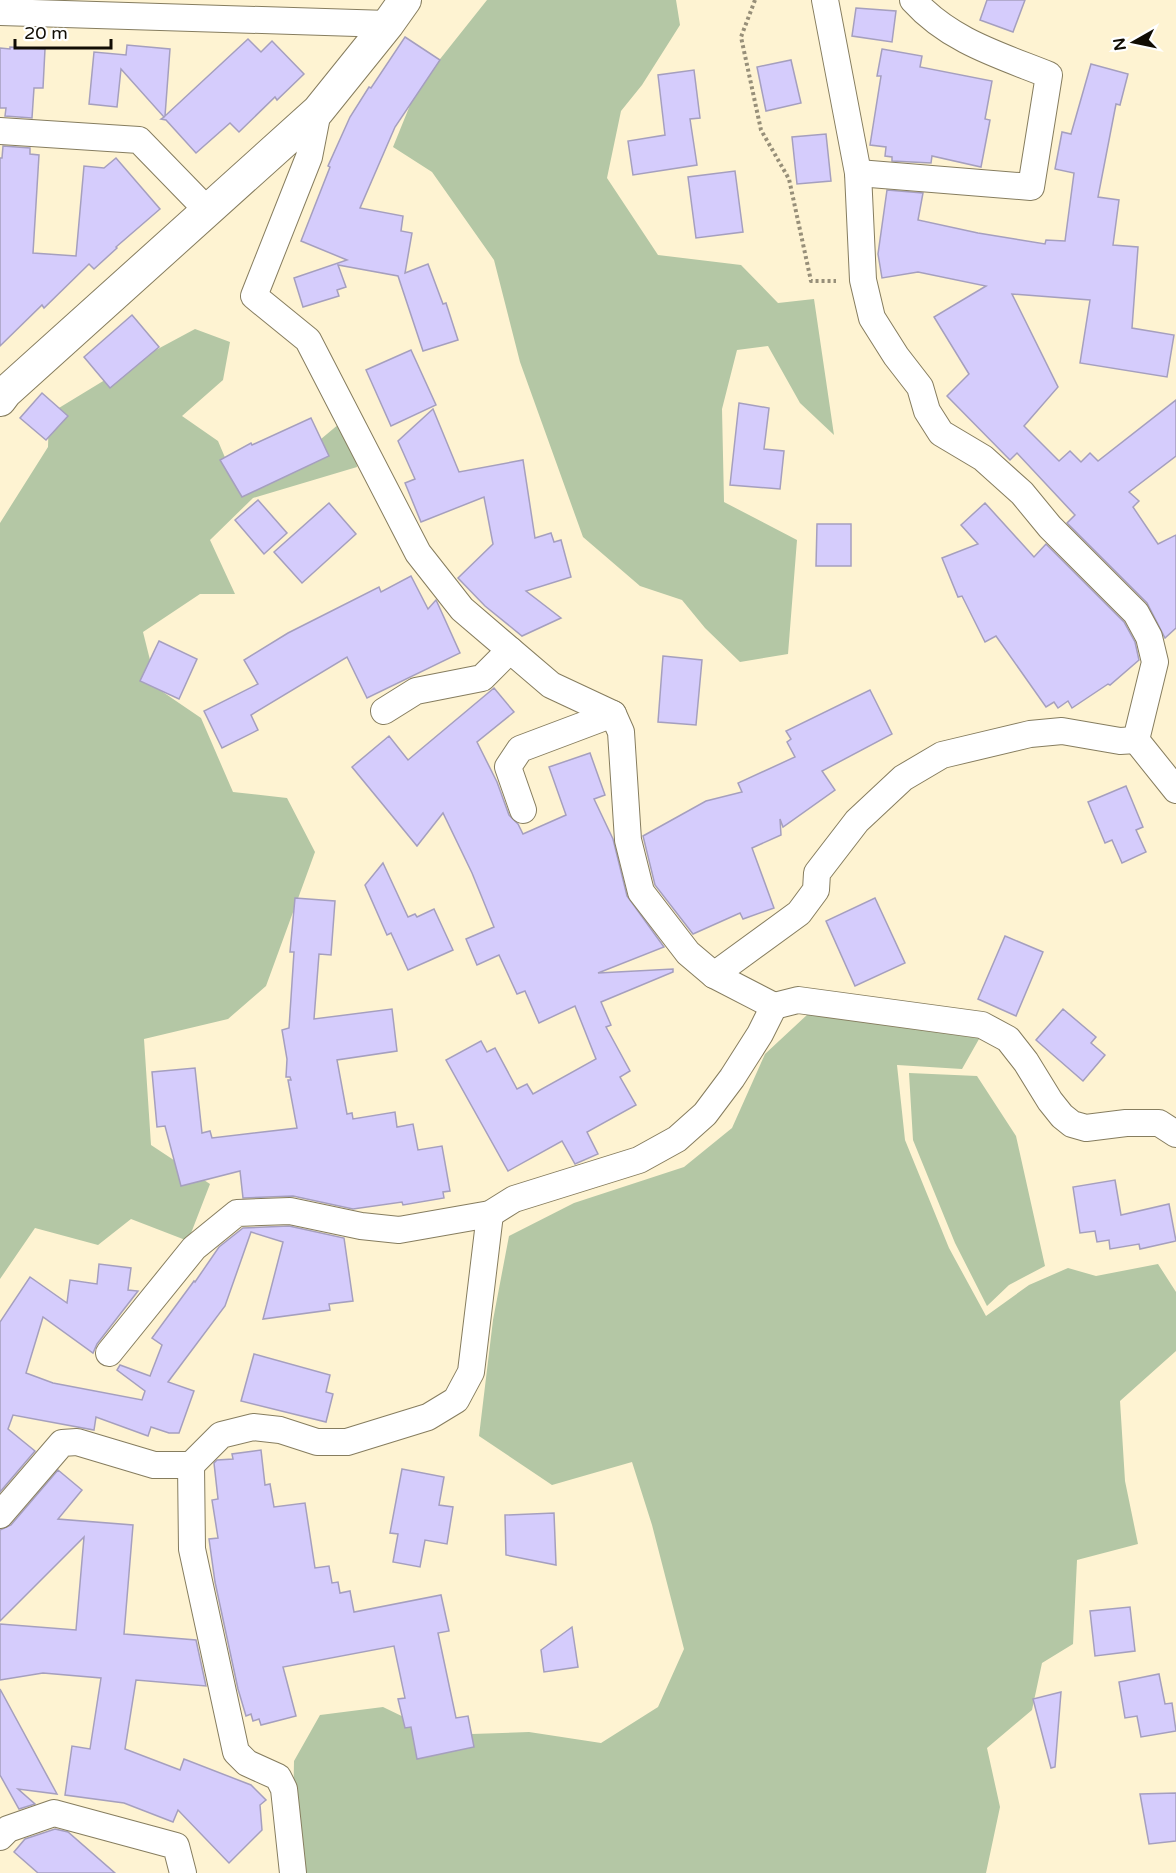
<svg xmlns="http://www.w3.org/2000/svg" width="1176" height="1873" font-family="'Varela Round',sans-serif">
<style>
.green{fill:#b4c7a5}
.building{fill:#d5ccfc;stroke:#a59fbe;stroke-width:1.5}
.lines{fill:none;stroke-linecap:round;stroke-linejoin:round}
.minor-casing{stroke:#867d5f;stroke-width:28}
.tertiary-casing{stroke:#867d5f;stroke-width:34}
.path{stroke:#978f79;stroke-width:4;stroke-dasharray:3 3;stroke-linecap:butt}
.minor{stroke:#fff;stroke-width:26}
.tertiary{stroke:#fff;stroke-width:32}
</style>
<rect width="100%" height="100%" fill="#fef3d2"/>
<g class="green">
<path d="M487,0H676L680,25L642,85L621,111L607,178L658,255L741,265L778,303L814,299L834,435L800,403L768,346L737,350L722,409L724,502L797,540L788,654L740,662L705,628L682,600L640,586L583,537L520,362L494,260L432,172L393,147L417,88Z"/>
<path d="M195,329L230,342L223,380L182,416L218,441L232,474L303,454L351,414L357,467L253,498L210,540L235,594H200L143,632L157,688L201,718L233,792L287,798L315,852L266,986L228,1019L144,1039L151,1145L210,1184L188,1241L131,1219L98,1245L35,1228L0,1279V523L48,447L49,414L141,358Z"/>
<path d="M808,1014L983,1032L962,1069L897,1065L905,1140L949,1248L986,1316L1029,1285L1068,1268L1096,1276L1158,1264L1176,1292V1351L1120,1401L1125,1481L1138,1544L1077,1560L1073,1644L1042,1663L1032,1710L987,1748L1000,1807L986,1873H295L292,1867L294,1761L320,1715L383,1707L441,1735L529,1732L601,1743L658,1707L684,1649L652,1525L632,1462L552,1485L479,1436L493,1320L509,1236L574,1203L684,1167L732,1128L765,1054Z"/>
<path d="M909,1073L977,1076L1016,1136L1045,1266L1009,1285L987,1306L955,1243L913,1140Z"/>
</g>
<g class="building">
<path d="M987,0H1025L1013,32L980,20Z"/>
<path d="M856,8L896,11L892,42L852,36Z"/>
<path d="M405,37L440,60L395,127L360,208L403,216L401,231L412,233L405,273L428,264L443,304L446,303L458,340L423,351L398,276L338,265L346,287L337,290L339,296L303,307L294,278L347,260L301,241L330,167L328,166L350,117L369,87L371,88Z"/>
<path d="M248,39L261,52L272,41L304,74L277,100L275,97L239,132L230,123L196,153L166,120L161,119L164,117L121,69L117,107L89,104L94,52L126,55L127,45L170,49L165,116Z"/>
<path d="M10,47L45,49L43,88H34L32,118L5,116L6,108H0V48L10,49Z"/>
<path d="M882,49L922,56L920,67L992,81L985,119L990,120L981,167L932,156L931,163L892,161V157L885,156L886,147L870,145L881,76H877Z"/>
<path d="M791,60L801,103L766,111L757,67Z"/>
<path d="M1091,64L1128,74L1120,105L1116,104L1098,197L1119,200L1113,245L1138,247L1132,328L1174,335L1167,377L1080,363L1090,300L1012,294L1058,387L1024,426L1059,461L1070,451L1081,462L1090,453L1098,461L1176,400V456L1129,492L1139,501L1133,507L1158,544L1176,535V628L1165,638L1147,603L1067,523L1075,515L1074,514L1017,453L1010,460L947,396L969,374L934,317L986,286L918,272L882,278L878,254L887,190L923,193L918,220L978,233L1045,244L1046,240L1065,241L1074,173L1055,169L1062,132L1071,134Z"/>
<path d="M694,70L700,118L690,119L697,165L633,175L628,141L665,135L658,75Z"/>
<path d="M826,134L831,181L797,184L792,137Z"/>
<path d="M3,146L30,148V154L39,155L33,253L76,256L84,166L104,168L116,158L160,209L116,247L117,248L94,269L89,264L44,308L42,305L0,346V158H2Z"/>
<path d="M735,171L743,232L696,238L688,177Z"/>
<path d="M132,315L159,347L110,388L84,357Z"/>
<path d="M411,350L436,405L391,426L366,370Z"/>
<path d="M42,393L68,416L46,440L20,418Z"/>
<path d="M739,403L769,408L764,449L784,451L780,489L730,485Z"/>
<path d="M433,409L459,472L523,460L535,538L551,533L554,542L561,540L571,577L526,591L561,618L522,636L485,606L458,578L493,544L484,497L421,522L405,483L415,479L398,441Z"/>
<path d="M311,418L329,456L242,497L220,460L251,443L252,445Z"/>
<path d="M258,500L287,533L264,554L235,520Z"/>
<path d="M329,503L356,534L302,583L274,552Z"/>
<path d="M985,503L1034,557L1046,544L1124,622L1135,642L1139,660L1110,685L1108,684L1072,708L1068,701L1058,708L1054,702L1046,707L996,636L985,642L962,596L958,597L942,558L978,544L961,525Z"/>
<path d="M817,524H851V566H816Z"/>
<path d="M411,576L428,609L436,600L437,602L460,653L367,698L347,657L251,715L258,730L222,748L204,711L258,684L244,660L288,633L379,587L381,592Z"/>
<path d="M159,641L197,659L179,699L140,681Z"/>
<path d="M663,656L702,660L696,725L658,722Z"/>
<path d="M494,688L514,712L477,742L497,782L509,815L518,824L523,834L566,815L549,767L590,753L605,795L594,799L613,839L627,896L664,947L598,973L673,969V972L601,1002L611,1025L606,1027L630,1071L620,1077L636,1105L587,1132L598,1154L575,1164L562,1141L508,1171L446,1060L481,1041L487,1052L495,1048L517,1089L527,1084L533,1094L596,1059L575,1006L539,1023L525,991L517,994L499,955L477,965L466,939L494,927L472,873L443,813L417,846L352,767L389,736L408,760Z"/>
<path d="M870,690L892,734L822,771L835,790L783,827L780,819L781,835L752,848L774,908L743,919L740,913L693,934L655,885L643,836L706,801L742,792L738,783L795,757L787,742L791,739L786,731Z"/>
<path d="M1126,786L1143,827L1136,830L1146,852L1122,863L1112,840L1105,843L1088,802Z"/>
<path d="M383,863L408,917L415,914L417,917L434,909L453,950L408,970L391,933L387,935L365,885Z"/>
<path d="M295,898L335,901L331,955L319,954L314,1019L392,1009L397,1051L337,1060L347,1114L352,1113L353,1119L395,1112L397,1127L413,1124L418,1150L442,1146L450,1191L443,1192L444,1198L403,1205L402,1202L353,1209L293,1196L243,1198L240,1171L181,1186L165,1126L157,1127L152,1072L195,1068L202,1133L210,1131L212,1138L297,1128L288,1080H291L290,1077H286L287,1059L282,1030L289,1028L294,952H290Z"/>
<path d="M875,898L905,963L855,986L826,921Z"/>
<path d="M1005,936L1043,952L1016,1016L978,999Z"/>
<path d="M1063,1009L1096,1037L1091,1043L1105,1055L1083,1081L1036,1040Z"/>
<path d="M1115,1180L1121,1215L1169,1204L1176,1241L1140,1249L1139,1244L1110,1249L1109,1240L1097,1242L1095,1231L1080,1233L1073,1187Z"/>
<path d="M289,1226L344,1238L353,1301L329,1304L330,1310L263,1319L283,1242L251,1232L225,1306L168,1382L194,1391L179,1433H169L151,1427L148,1436L96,1417L94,1430L13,1415L8,1429L35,1451L0,1492V1322L30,1277L67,1303L70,1280L97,1284L99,1264L131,1268L128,1290L138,1291L97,1344L93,1353L43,1317L26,1373L53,1383L142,1400L145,1391L117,1370L120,1365L150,1376L162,1345L152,1338L194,1281L195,1282L219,1247L243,1228Z"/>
<path d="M254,1354L330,1375L326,1392L333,1394L326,1422L241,1401Z"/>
<path d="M261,1450L265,1485L270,1484L274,1507L305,1503L315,1568L329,1566L332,1583L338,1582L340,1593L350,1591L354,1612L441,1595L449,1631L438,1633L456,1718L468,1716L474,1747L417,1759L411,1727L405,1728L398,1699L405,1698L394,1646L283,1667L296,1716L261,1725L259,1719L253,1721L251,1714L246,1716L238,1689L215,1582L209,1539L218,1538L212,1500L218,1499L214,1463L217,1460L233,1459L232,1454Z"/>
<path d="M402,1469L444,1477L439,1505L453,1507L447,1544L425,1540L420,1567L393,1562L398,1534L390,1533Z"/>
<path d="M58,1470L82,1490L58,1519L133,1525L124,1634L196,1640L206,1686L136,1680L125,1749L180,1770L184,1759L251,1785L266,1800L260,1805L262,1830L229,1863L178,1810L173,1822L124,1803L65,1795L72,1746L90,1749L101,1678L43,1673L0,1680V1624L76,1630L84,1537L0,1621V1530L11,1525Z"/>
<path d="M554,1513L556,1565L506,1555L505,1515Z"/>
<path d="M1130,1607L1135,1651L1095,1656L1090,1611Z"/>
<path d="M572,1627L578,1667L544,1672L541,1650Z"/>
<path d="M1159,1674L1165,1704L1172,1703L1176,1731L1141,1737L1137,1716L1125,1718L1119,1682Z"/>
<path d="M0,1689L57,1794L18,1789L35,1804L19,1809L0,1775Z"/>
<path d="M1061,1692L1055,1767L1051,1768L1033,1699Z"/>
<path d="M1176,1793V1841L1149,1844L1140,1794Z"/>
<path d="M55,1829L68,1832L115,1873H38L14,1852L25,1839Z"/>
</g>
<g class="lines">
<defs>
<g id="minor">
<path d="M825,0L858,173L863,280L872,318L896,356L920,387L927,411L941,433L983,458L1022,493L1050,527L1136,613L1149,637L1155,662L1136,740"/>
<path d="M0,12L388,24"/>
<path d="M318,111L309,157L254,296L308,340L418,553L462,609L551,685L613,714L621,732L628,840L641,892L688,953L714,975L774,1006L798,1000L982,1025L1008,1039L1026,1062L1050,1101L1062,1116L1072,1124L1086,1128L1126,1123H1159L1176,1134"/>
<path d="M0,131L139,140L208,211"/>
<path d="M858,173L1031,187L1049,75C999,55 950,41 913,0"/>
<path d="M384,711L416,691L482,678L510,650"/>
<path d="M1136,740L1176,790"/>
<path d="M523,810L508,767L520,749L613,714"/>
<path d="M714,975L799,913L816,890L817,873L857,821L903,778L942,755L1030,734L1062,731L1120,741L1136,740"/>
<path d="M109,1353L194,1248L237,1213L290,1211L361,1226L399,1230L490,1214L514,1199L639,1160L677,1139L705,1114L732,1078L760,1034L774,1006"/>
<path d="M191,1465L192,1549L236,1752L247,1763L278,1777L284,1789L293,1873"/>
<path d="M0,1515L62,1443L77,1442L154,1465H191L221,1435L253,1427L280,1430L317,1442H347L428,1417L456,1400L471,1372L490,1214"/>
<path d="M0,1837L8,1829L54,1813L176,1846L183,1873"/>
</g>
<path id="tertiary" d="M0,400L6,392L318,111L388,24L405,0"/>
</defs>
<use href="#minor" class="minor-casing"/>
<use href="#tertiary" class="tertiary-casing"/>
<path class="path" d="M755,0L741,37L761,130L789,179L811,281H836"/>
<use href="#minor" class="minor"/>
<use href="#tertiary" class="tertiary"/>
</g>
<g transform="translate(1134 42) rotate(261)" stroke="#ffffff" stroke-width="4.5" paint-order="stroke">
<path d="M0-4.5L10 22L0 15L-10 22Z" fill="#110d04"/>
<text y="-9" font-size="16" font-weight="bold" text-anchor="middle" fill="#110d04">N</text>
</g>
<path d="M15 39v9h96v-9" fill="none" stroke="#110d04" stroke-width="3"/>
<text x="24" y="39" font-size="18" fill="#110d04" stroke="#ffffff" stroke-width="4.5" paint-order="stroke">20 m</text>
</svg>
